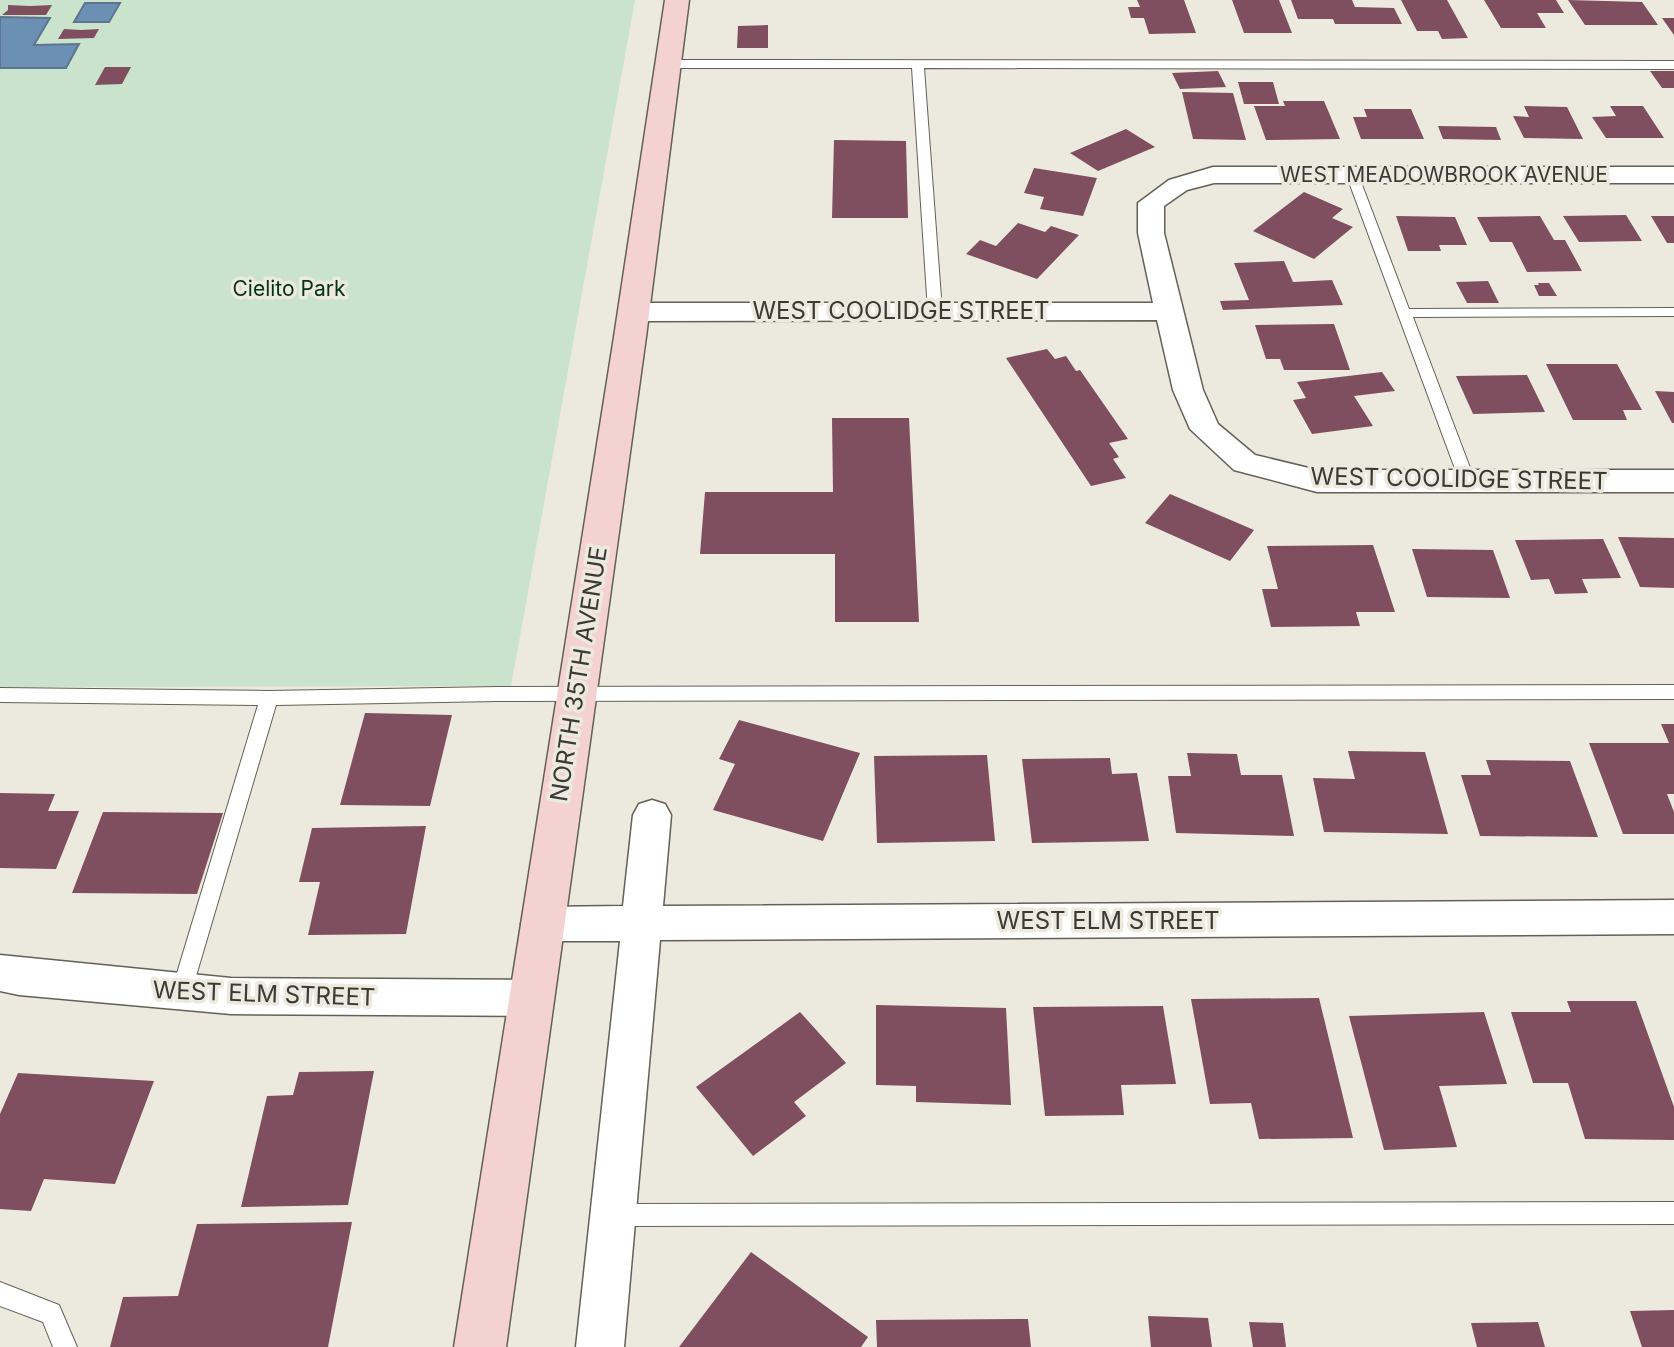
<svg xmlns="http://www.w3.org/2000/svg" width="1674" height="1347" font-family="Inter,sans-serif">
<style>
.green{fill:#cae3cc}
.water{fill:#6c8fb4;stroke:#5d758e;stroke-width:2}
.building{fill:#7f4f5f}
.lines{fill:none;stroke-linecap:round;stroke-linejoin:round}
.service-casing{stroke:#636157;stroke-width:2}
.minor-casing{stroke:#636157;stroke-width:3}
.secondary-casing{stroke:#636157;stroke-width:3}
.service{fill:#fff;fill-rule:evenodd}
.minor{fill:#fff;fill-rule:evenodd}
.secondary{fill:#f5d2d2;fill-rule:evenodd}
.labels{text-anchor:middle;stroke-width:7;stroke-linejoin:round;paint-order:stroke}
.far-street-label{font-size:21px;fill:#3a3934;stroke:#ece9de}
.far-park-label{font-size:21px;fill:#033411;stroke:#ece9de}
.street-label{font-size:24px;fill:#3a3934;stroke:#ece9de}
</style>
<rect width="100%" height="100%" fill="#ece9de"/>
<path class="green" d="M0,0H635L511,686L0,687Z"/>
<g class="water">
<path d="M85,3H120L109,22H74Z"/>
<path d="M0,17L50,18L34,45L79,44L66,68H0Z"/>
</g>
<g class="building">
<path d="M1137,0H1184L1196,33L1149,34L1144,18H1131L1128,7H1140Z"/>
<path d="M1232,0H1279L1292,33H1244Z"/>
<path d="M1291,0H1352L1355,7L1394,8L1402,24H1335L1333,19H1298Z"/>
<path d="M1401,0H1447L1468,38L1442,39L1438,31H1417Z"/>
<path d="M1484,0H1556L1564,13H1537L1546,28H1501Z"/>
<path d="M1568,0L1642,2L1658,25H1585Z"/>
<path d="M8,5L30,6L52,5L46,15H2L8,10Z"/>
<path d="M1662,18H1674V35Z"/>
<path d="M768,25V48H737L738,26Z"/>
<path d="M64,29L81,30L99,29L94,38L58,39Z"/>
<path d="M105,67H131L122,84L95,85Z"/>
<path d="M1218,71L1226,87L1180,89L1172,73Z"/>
<path d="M1650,71H1674V88H1662Z"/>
<path d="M1238,82H1273L1279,104H1244Z"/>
<path d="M1182,92L1233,93L1246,140L1193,139Z"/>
<path d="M1283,101H1324L1340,139L1266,140L1254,106H1285Z"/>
<path d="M1524,106L1567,107L1583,139L1524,138L1513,116L1529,117Z"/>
<path d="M1610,106H1643L1664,138H1606L1592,117L1616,116Z"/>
<path d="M1364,109H1411L1424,139H1361L1353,117H1367Z"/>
<path d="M1438,126L1496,127L1501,140L1443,139Z"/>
<path d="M1126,129L1155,147L1098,171L1070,153Z"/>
<path d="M834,140L906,141L908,218H832Z"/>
<path d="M1034,168L1097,178L1083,216L1040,209L1044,197L1024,193Z"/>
<path d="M1304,192L1343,209L1332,218L1353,227L1314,259L1253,231Z"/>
<path d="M1626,215L1642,241L1579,242L1563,216Z"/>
<path d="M1396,216L1455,217L1467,245H1439L1441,251H1408Z"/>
<path d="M1540,216L1554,240H1565L1582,271L1527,272L1512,242H1490L1477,217Z"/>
<path d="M1651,216H1674V243H1667Z"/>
<path d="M1018,223L1045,232L1051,226L1079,235L1037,279L966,254L980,240L996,246Z"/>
<path d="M1284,261L1293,282L1332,280L1343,305L1223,310L1220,301L1249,300L1234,263Z"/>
<path d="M1488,281L1499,303H1467L1456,282Z"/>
<path d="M1538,283H1549L1557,296H1539L1534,285H1539Z"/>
<path d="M1334,324L1350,370H1284L1280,359H1266L1255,325Z"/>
<path d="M1047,349L1055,359L1066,356L1076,371L1080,370L1128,439L1109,443L1119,457L1113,459L1126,478L1091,486L1006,358Z"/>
<path d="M1546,364H1617L1642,410H1623L1627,420H1573Z"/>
<path d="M1382,372L1395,391L1354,396L1373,426L1312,434L1293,400L1306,398L1297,382Z"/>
<path d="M1527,375L1545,412L1473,414L1456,376Z"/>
<path d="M1655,391L1674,392V423H1672Z"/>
<path d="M832,418H909L919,622H835V554H700L705,492H833Z"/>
<path d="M1170,494L1254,530L1230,561L1145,523Z"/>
<path d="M1618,537L1674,538V588L1640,587Z"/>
<path d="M1603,539L1621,578L1582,579L1588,593L1555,594L1549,579L1531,580L1515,540Z"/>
<path d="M1373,545L1395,612H1356L1360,626L1271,627L1262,589H1278L1267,546Z"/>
<path d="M1412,549L1493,550L1510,598L1427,597Z"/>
<path d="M365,713L452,715L430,806L340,805Z"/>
<path d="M739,720L860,753L823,841L713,810L735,764L719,759Z"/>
<path d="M1661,724H1674V794H1667L1674,812V834H1623L1589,743H1669Z"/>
<path d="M1348,751L1425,752L1448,834L1324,832L1313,778L1355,779Z"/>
<path d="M1187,753L1237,754L1241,775H1282L1294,836L1176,833L1168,776H1191Z"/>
<path d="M987,755L995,841L877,843L874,756Z"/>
<path d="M1110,758L1112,774L1137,773L1149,841L1032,843L1022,759Z"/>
<path d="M1486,760L1570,761L1598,837L1480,836L1461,775H1491Z"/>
<path d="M0,793L55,794L48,811H79L56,869L0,868Z"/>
<path d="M103,812L223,813L197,894L72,893Z"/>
<path d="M426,826L406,934L308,935L320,882H299L312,828Z"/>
<path d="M1319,998L1353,1138L1259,1139L1251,1103L1210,1104L1191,999Z"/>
<path d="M1567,1001H1636L1674,1107V1140L1585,1139L1568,1083H1533L1511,1012H1571Z"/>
<path d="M876,1005L1006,1008L1011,1105L916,1102V1086L876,1085Z"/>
<path d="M1163,1006L1176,1084L1121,1085L1124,1115L1045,1116L1033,1007Z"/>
<path d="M800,1012L846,1063L794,1102L806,1116L753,1156L696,1087Z"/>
<path d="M1484,1012L1507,1084L1439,1086L1457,1147L1384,1150L1349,1016Z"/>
<path d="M374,1071L348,1205L241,1207L267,1096L293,1095L299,1072Z"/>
<path d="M18,1073L154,1081L115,1184L44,1179L31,1211L0,1209V1114Z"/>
<path d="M352,1222L328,1347H110L123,1297L178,1296L197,1224Z"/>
<path d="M751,1252L868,1337L861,1347H679Z"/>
<path d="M1674,1310V1347H1642L1630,1311Z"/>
<path d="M1148,1316L1208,1318L1212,1347H1151Z"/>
<path d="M1028,1319L1031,1347H877L876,1320Z"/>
<path d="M1249,1322L1283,1323L1286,1347H1253Z"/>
<path d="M1538,1322L1545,1347H1477L1471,1323Z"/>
</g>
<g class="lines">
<defs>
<g id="service">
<path d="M1674,61V69L924,68L942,311L935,315L928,311L912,68H669L663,64L669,60Z"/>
<path d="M1352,170L1358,174L1409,309L1674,308V316L1413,317L1475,481L1467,486L1461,485L1346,174Z"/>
<path d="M1674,685V699L497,701L276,705L191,993L188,999L181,1002L174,999L171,993L258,705L0,702V688L269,691L497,687Z"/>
<path d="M1674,1202V1224L614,1226L606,1223L603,1215L606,1207L614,1204Z"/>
<path d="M0,1282L59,1305L77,1347H53L43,1322L0,1306Z"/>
</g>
<g id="minor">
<path d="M1213,167H1674V183H1214L1187,190L1164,206V233L1203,390L1218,424L1255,455L1317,470H1674V492H1317L1234,470L1190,429L1173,390L1157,320L635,321L625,318L621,312L625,306L635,303H1153L1138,233V203L1169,180Z"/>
<path d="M652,800L665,804L671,815L663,906L1674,900V934L660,940L624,1347H576L620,941H541L527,936L521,924L527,912L541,907L623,906L633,815L639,804Z"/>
<path d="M0,955L231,978L530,980L545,985L551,998L545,1011L530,1016L231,1014L19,995L0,991Z"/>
</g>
<path id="secondary" d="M665,0H689L646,337L506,1347H454L614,337Z"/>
</defs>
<use href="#service" class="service-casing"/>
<use href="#minor" class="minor-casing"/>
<use href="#secondary" class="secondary-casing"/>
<use href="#service" class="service"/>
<use href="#minor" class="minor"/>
<use href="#secondary" class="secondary"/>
</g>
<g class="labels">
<g class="far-street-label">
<text x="1444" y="182">WEST MEADOWBROOK AVENUE</text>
</g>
<g class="far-park-label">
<text x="289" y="296">Cielito Park</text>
</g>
<g class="street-label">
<text x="901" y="319">WEST COOLIDGE STREET</text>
<text transform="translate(1459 479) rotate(1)" y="8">WEST COOLIDGE STREET</text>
<text transform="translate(579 674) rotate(-81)" y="8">NORTH 35TH AVENUE</text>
<text x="1108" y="929">WEST ELM STREET</text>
<text transform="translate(264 994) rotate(2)" y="8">WEST ELM STREET</text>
</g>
</g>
</svg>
